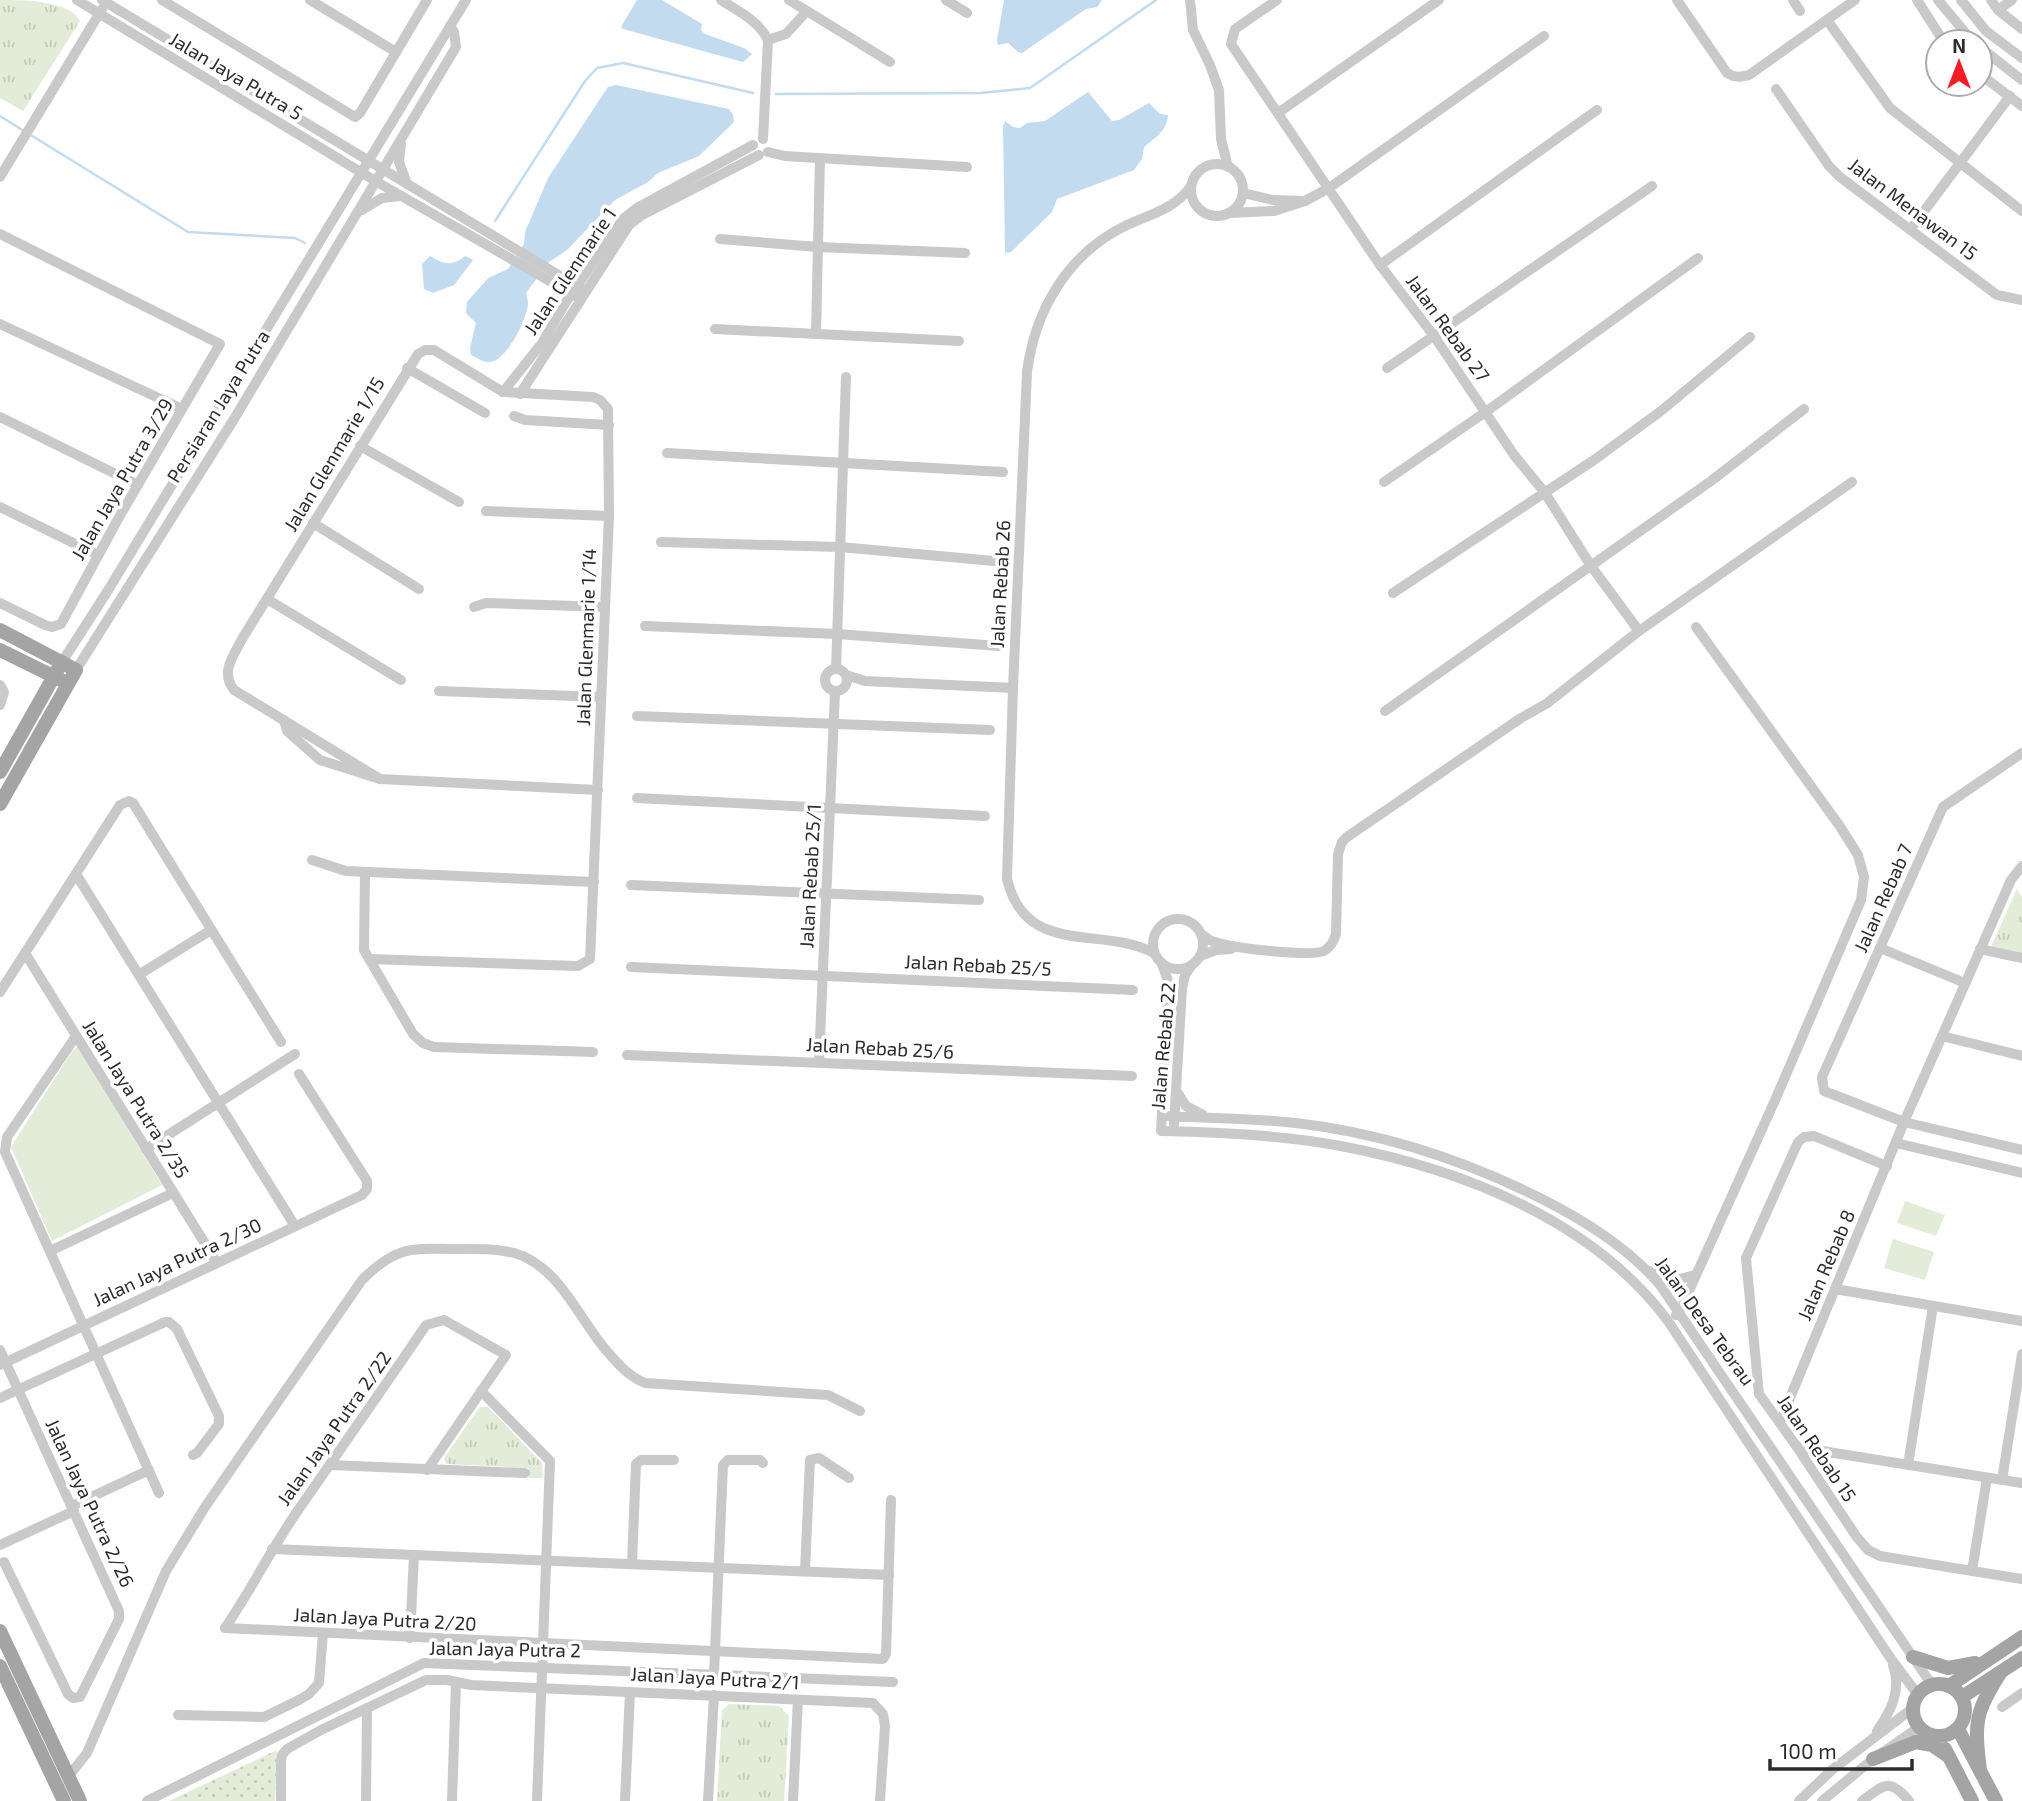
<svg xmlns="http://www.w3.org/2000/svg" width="2022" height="1801" font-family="'Exo 2',sans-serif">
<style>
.grass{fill:url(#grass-dots)}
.park{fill:url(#park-tufts)}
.pitch{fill:#e2ecd8}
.water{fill:#c2dbee}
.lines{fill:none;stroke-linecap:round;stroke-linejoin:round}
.stream{stroke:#c2dbee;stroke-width:2.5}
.minor{stroke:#c9c9c9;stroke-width:10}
.major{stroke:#a4a4a4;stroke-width:14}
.labels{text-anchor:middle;stroke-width:7;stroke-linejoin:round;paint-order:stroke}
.street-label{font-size:19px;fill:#2c2c2c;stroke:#fff}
</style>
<defs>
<pattern id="grass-dots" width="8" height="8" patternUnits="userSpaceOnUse" patternTransform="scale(1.75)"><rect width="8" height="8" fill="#e2ecd8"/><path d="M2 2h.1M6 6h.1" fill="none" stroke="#c2cbba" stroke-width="1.8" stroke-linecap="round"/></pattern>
<pattern id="park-tufts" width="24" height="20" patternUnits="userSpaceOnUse" patternTransform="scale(1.75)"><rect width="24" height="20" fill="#e2ecd8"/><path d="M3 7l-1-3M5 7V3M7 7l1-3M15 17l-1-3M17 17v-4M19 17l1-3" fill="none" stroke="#c2cbba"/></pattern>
</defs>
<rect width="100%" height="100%" fill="#fff"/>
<path class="grass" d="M277,1750L275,1801H169Z"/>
<g class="park">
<path d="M0,0C24,0 68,0 80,21L23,111L0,98Z"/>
<path d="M2017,889L2022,897V954L1991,947Z"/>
<path d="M480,1407H488L542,1463L543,1478H529V1468L447,1464L444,1458Z"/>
<path d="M729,1704L779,1706L789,1716L784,1801H717L722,1711Z"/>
</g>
<g class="pitch">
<path d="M78,1047L162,1185L52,1241L11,1147L72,1051Z"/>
<path d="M1905,1201L1945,1215L1936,1236L1897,1223Z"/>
<path d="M1893,1239L1934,1252L1925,1280L1884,1268Z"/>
</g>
<g class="water">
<path d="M637,0H662L702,24L701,30L705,34L744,48L752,54L743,62L623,29L621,27Z"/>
<path d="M1004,0H1102L1097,7L1086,9L1022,53L1018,52L1008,43L998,45L997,40Z"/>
<path d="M616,85L729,109L733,115L734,122L699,156L658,173L648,182L615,200L567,250L549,262L526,293C527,297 528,300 528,304C527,319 505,365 487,362C482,362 476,357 471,355L470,348L476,323L466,313L467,302L488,278L508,269L512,263L524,244L525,232L548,178L608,87Z"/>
<path d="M1088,92L1112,121L1119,120L1149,103L1160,114L1168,115C1167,131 1156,137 1144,147L1142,159L1134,170L1057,199L1052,212L1011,252L1005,253L1003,126L1005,121L1013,127L1020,128L1027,123L1045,121Z"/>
<path d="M430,256C443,264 453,267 465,256L473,260L454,285L433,293L424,289L422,264Z"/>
</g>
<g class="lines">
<g class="stream">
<path d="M776,94L980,93L1030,88L1156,0"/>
<path d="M0,116L24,131"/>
<path d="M29,134L188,232L295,238L305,243"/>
<path d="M495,221L585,81L597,68L623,63L753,93"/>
</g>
<g class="minor">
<path d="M77,0L377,182L581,299"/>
<path d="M102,0L585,291"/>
<path d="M162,0L355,117L360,113L427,0"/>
<path d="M310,0L396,52"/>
<path d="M721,0C738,11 759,21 768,40L763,139"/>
<path d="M789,0L890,62"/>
<path d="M946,0L967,13"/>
<path d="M1190,0L1193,30L1210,65L1219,90L1221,139L1228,167"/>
<path d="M1277,0L1235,29L1231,44L1380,265L1434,336L1514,455L1545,493L1591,566L1639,631"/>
<path d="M1677,0L1727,73C1735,78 1740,77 1749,75L1855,0"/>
<path d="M1793,0L1800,11"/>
<path d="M1917,0L1944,42"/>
<path d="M1938,0L1973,42"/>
<path d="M1961,0L1986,31L2022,58"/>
<path d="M1991,0L1998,10L2022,29"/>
<path d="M1998,10L2012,0"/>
<path d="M1827,20L1890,108L2022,211"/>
<path d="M768,40L786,34L807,11"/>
<path d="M1980,47L2022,80"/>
<path d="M1980,74L2022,106"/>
<path d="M1776,89L1829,166L1840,177L1997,295L2022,300"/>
<path d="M1278,113L1439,0"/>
<path d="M401,144L399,162L407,184"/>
<path d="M768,152L785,156L967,167"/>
<circle cx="1217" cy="190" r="26"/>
<path d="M0,177L102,9"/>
<path d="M1305,201L1329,188L1544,36"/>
<path d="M362,210L382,198L401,196"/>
<path d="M1229,213L1274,211L1305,201L1273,200L1243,193"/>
<path d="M1910,230L2010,96"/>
<path d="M0,234L220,344L118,519L61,624L52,627L45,625L0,603"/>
<path d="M720,239L818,247L965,253"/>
<path d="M1380,265L1597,110"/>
<path d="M0,324L182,409"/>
<path d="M715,329L959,341"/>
<path d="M816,334L820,158"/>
<path d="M407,368L485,413"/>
<path d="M1387,368L1652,186"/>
<path d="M503,392L542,343L566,302L623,219L637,208L753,145"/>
<path d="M520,394L629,225L642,215L759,155"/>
<path d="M514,416L525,420L609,425"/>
<path d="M0,417L138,485"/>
<path d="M360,446L459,502"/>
<path d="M667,453L1003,472"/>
<path d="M1384,482L1487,411L1698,258"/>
<path d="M0,507L98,555"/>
<path d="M486,511L609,516"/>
<path d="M313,523L419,589"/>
<path d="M661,542L840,547L1005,562"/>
<path d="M1393,593L1594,460L1661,411L1750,337"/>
<path d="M267,599L401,680"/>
<path d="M474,607L486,603L605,607"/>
<path d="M645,626L837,634L999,646"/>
<path d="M62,662L107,592L466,0"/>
<circle cx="836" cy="680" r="11"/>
<path d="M836,669L846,377"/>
<path d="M76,670L234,419L456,47L454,32L450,26"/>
<path d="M846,675L865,681L1013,688"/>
<path d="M0,685L4,692L0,705"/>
<path d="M439,691L601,697"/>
<path d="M1385,711L1711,481L1804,409"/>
<path d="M637,716L990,730"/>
<path d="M284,720L287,731L320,760L380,779L598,790"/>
<path d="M2022,753L1943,807L1822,1077L1824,1091L1904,1122L2022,1150"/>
<path d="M637,798L985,816"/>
<path d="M312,860L346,871L594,882"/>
<path d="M365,872L364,950L413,1034L423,1043L434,1047L593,1052"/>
<path d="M76,874L295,1226"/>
<path d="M631,885L979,900"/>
<circle cx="1178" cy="944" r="25"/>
<path d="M1201,934C1206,937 1210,941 1215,942C1232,948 1310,957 1324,951C1331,947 1334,941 1336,934L1338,854L1342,842L1347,837L1521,718L1546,704L1639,631L1852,482"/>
<path d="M1880,948L1965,983"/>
<path d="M1980,949L2022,958"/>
<path d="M25,953L217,1263"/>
<path d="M1154,953C1101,925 1026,958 1007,879L1013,688L1027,372C1035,310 1068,253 1127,225C1151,214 1175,209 1191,186"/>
<path d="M1200,956L1216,950L1231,949"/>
<path d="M369,959L578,966L590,959L609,516L608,409L600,400L593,397L503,392L434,350H425L418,354L242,639C233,657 220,672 234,690L380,779"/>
<path d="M1162,964L1168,981V990L1161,1131C1221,1132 1283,1135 1341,1146C1461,1169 1593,1220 1668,1321L1889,1656L1918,1695"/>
<path d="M631,967L1133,990"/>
<path d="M140,974L211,930"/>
<path d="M0,992L120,805L129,801L133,803L281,1042"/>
<path d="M76,1036L7,1137L5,1152L159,1493"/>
<path d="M1942,1036L2022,1056"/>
<path d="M627,1055L1132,1076"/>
<path d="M819,1062L835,692"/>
<path d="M1177,1092L1186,1106L1203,1115"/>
<path d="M1162,1116C1206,1118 1252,1118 1296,1123C1382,1133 1462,1159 1540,1198C1584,1220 1628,1247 1660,1285L1932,1685"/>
<path d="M1174,1124L1182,989L1185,975L1192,965"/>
<path d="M1896,1143L2022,1173"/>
<path d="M146,1149L295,1054"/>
<path d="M1887,1166L1814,1136L1804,1137L1798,1142L1746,1258L1759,1394L1797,1447L1856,1536L1868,1550L1880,1556L2022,1579"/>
<path d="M50,1251L173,1193"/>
<path d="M1650,1271L1676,1280L1695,1275"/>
<path d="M1835,1289L2022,1321"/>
<path d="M1676,1315L1679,1313L1776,1098L1861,900L1864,877L1858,855L1839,825L1696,627"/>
<path d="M0,1350L119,1611V1619L80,1697L73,1698L68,1694L4,1562"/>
<path d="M0,1365L362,1195L367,1189V1181L299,1074"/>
<path d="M481,1391L550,1461L537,1801"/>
<path d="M0,1398L165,1322H169L177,1329L219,1416V1424L197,1453L193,1455"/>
<path d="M1780,1422L1904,1122L2011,880L2022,866"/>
<path d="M1797,1447L2022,1483"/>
<path d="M330,1465L525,1473"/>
<path d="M1908,1465L1933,1306"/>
<path d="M2002,1480L2022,1354"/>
<path d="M72,1506L149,1470"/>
<path d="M0,1545L74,1511"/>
<path d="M272,1549L889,1575"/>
<path d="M632,1564L636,1464L641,1460H674"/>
<path d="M805,1571L810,1460L819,1458L849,1478"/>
<path d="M1972,1571L1987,1478"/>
<path d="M225,1628L883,1659L886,1654L891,1500"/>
<path d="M225,1628C252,1589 273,1545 301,1506C343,1445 385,1386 426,1325L444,1320L506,1355L427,1470"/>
<path d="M410,1638L414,1555"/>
<path d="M714,1674L723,1465L728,1460H760L763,1463"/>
<path d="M2002,1707L2022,1693"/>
<path d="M178,1715L264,1717L299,1700L309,1694L319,1683L323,1633"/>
<path d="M1877,1731C1891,1711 1902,1690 1893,1665"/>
<path d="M68,1777L87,1753L166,1571L205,1507L362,1280C393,1249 407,1248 450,1249C471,1249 493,1248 514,1253C558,1265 578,1317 605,1349C617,1363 628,1376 645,1383L828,1395L860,1411"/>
<path d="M147,1801L424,1663L893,1682"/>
<path d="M281,1801V1761L282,1755L287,1749L321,1730L426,1680H447L471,1685L873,1703L883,1714L885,1726L880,1801"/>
<path d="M366,1801L367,1708"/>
<path d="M452,1801L456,1682"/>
<path d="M625,1801L630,1692"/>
<path d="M708,1801L714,1695"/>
<path d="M793,1801L798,1700"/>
<path d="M1799,1801L1833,1769L1913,1708"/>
<path d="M1822,1801L1873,1759L1919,1727"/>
<path d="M1862,1801C1884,1785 1889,1777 1909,1801"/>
</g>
<g class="major">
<path d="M0,630L76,670L0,804"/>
<path d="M0,650L61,680"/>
<path d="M0,772L62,662"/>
<path d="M0,1631L80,1801"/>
<path d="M1913,1657L1948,1668L1975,1663"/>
<path d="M0,1666L64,1801"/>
<circle cx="1939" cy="1710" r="26"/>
<path d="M1949,1686L2022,1637"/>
<path d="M1962,1697L2022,1658"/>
<path d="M1958,1729L1996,1801"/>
<path d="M1945,1749L1972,1801"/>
<path d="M1873,1759L1916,1742L1932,1745L1948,1756"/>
<path d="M1980,1770C1974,1722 1975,1712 2001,1672"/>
</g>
</g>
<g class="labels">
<g class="street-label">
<text transform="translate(236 76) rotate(31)" y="7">Jalan Jaya Putra 5</text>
<text transform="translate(1913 209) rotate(37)" y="7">Jalan Menawan 15</text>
<text transform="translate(570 271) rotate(-56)" y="7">Jalan Glenmarie 1</text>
<text transform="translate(1448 328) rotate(54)" y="7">Jalan Rebab 27</text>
<text transform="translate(218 406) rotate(-58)" y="7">Persiaran Jaya Putra</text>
<text transform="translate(334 454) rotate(-59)" y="7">Jalan Glenmarie 1/15</text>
<text transform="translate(122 479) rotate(-60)" y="7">Jalan Jaya Putra 3/29</text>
<text transform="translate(1000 584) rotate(-87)" y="7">Jalan Rebab 26</text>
<text transform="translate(586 637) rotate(-88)" y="7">Jalan Glenmarie 1/14</text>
<text transform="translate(810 876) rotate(-87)" y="7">Jalan Rebab 25/1</text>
<text transform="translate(1883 898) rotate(-66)" y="7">Jalan Rebab 7</text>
<text transform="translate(978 965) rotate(3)" y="7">Jalan Rebab 25/5</text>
<text transform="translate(1163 1046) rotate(-85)" y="7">Jalan Rebab 22</text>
<text transform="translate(880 1048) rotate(3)" y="7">Jalan Rebab 25/6</text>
<text transform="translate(136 1099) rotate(58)" y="7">Jalan Jaya Putra 2/35</text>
<text transform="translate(177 1262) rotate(-25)" y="7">Jalan Jaya Putra 2/30</text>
<text transform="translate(1826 1265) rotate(-67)" y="7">Jalan Rebab 8</text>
<text transform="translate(1705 1321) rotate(54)" y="7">Jalan Desa Tebrau</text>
<text transform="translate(334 1428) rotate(-55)" y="7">Jalan Jaya Putra 2/22</text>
<text transform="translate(1817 1448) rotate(56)" y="7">Jalan Rebab 15</text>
<text transform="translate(90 1503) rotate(65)" y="7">Jalan Jaya Putra 2/26</text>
<text transform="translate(385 1619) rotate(3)" y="7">Jalan Jaya Putra 2/20</text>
<text transform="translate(505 1649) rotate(1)" y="7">Jalan Jaya Putra 2</text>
<text transform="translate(715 1678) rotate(3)" y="7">Jalan Jaya Putra 2/1</text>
</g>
</g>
<g transform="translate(1959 63)"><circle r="33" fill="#ffffff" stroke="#ababab" stroke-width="2"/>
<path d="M0-5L12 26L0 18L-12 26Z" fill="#f61c24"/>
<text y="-10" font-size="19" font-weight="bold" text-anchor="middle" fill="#2c2c2c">N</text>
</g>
<path d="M1770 1759v10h142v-10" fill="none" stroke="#2c2c2c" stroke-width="3.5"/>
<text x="1780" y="1759" font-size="21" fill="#2c2c2c" stroke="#ffffff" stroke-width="5" paint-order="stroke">100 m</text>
</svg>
